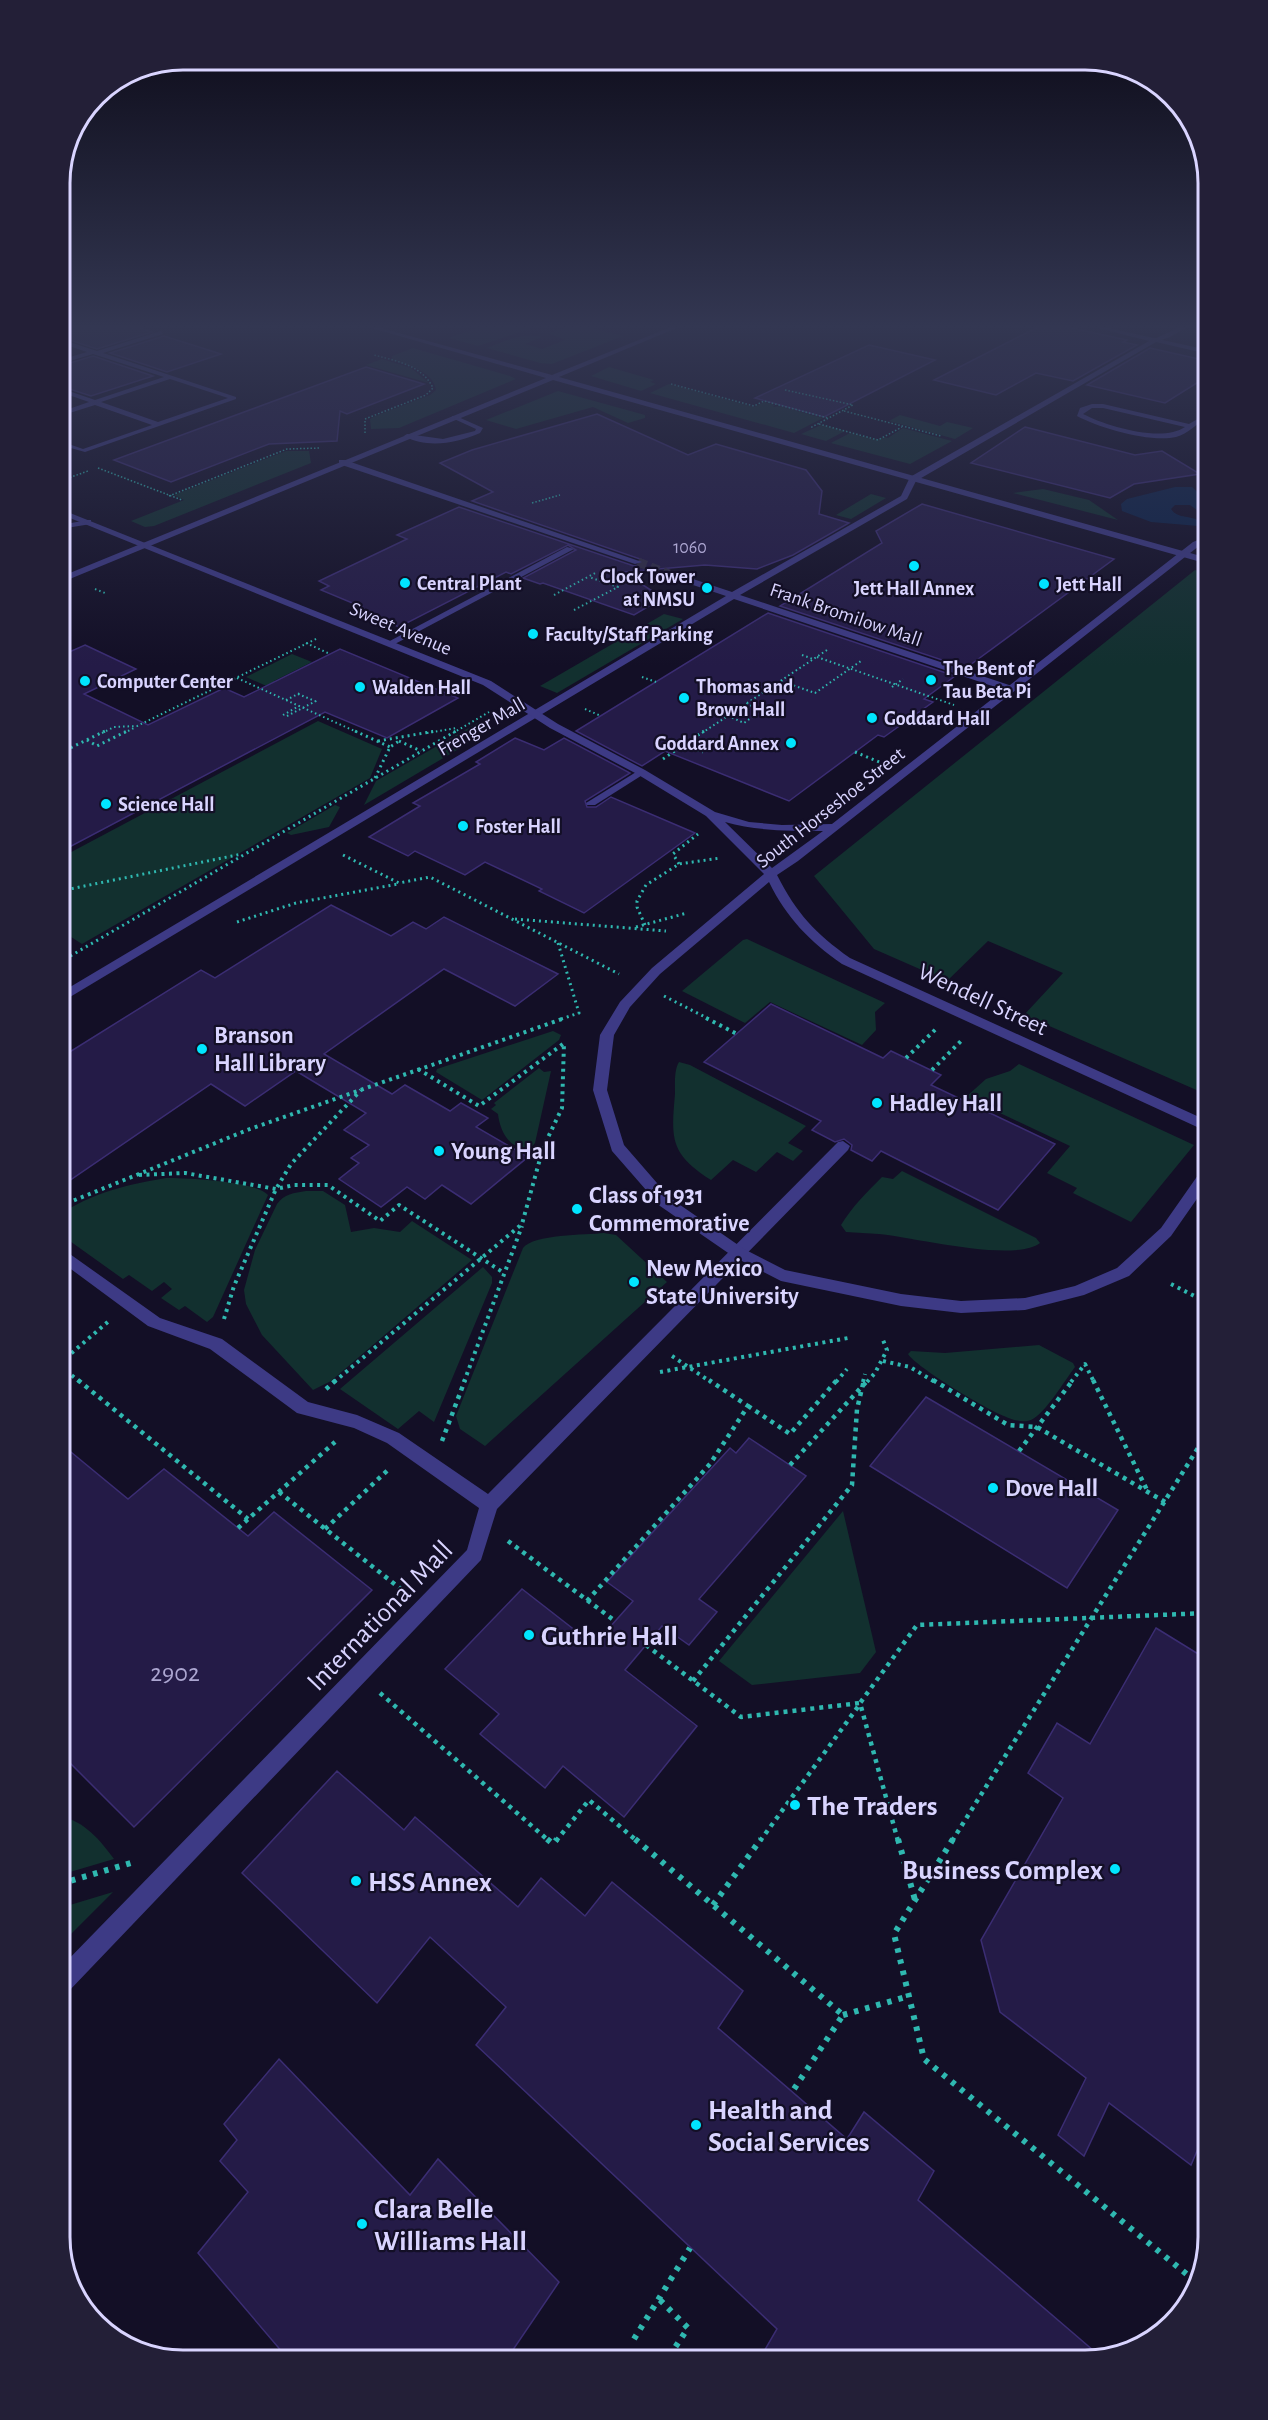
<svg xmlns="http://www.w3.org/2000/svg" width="1268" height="2420" font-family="'Alegreya Sans',sans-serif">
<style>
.green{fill:#12302f}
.water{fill:#0c2248}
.building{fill:#241b47;stroke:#3b2d73;stroke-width:1.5}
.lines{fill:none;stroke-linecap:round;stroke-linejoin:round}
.pedestrian-tunnel{stroke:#312d47;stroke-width:9;stroke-dasharray:9 4.5;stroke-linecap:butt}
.path-far5{stroke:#2fb8b0;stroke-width:1.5;stroke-dasharray:1.5 2;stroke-linecap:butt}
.path-far4{stroke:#2fb8b0;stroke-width:2;stroke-dasharray:1.5 3;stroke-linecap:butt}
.path-far3{stroke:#2fb8b0;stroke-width:3;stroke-dasharray:2 4;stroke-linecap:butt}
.path-far2{stroke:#2fb8b0;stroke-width:4;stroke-dasharray:3 4.5;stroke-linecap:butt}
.path-far1{stroke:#2fb8b0;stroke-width:4.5;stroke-dasharray:4 5;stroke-linecap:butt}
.path{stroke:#2fb8b0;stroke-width:6;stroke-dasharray:4.5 7;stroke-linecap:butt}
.service{fill:#3d3a85;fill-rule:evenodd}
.pedestrian{fill:#3d3a85;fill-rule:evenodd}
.minor{fill:#3d3a85;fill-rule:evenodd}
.tertiary{fill:#3d3a85;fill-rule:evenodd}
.path-bridge{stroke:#2fb8b0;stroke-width:2;stroke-dasharray:1.5 3;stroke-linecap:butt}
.poi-dot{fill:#00e5ff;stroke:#130f26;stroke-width:2}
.labels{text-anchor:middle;stroke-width:4.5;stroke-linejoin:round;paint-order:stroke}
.far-number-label{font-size:18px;fill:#aca6d1}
.far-poi-label{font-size:20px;font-weight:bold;fill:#d9d4ff;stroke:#130f26;text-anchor:start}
.far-street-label{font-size:20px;fill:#d9d4ff;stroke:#130f26}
.street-label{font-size:24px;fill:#d9d4ff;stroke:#130f26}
.poi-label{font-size:24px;font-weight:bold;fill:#d9d4ff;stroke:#130f26;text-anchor:start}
.near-number-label{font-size:26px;fill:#aca6d1}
.near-street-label{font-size:28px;fill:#d9d4ff;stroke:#130f26}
.near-poi-label{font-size:28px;font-weight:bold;fill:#d9d4ff;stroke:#130f26;text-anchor:start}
.rim{fill:none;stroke:#d9d4ff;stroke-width:3}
</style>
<rect width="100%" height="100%" fill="#130f26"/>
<g class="green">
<path d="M480,327H535L478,346L449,338Z"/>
<path d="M568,327H587L623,336L552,364L540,363L487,348C505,341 523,332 542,337L525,344L542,349L565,340L549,333Z"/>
<path d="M413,348L510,376L516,379L399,428L371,429L370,419L373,417L430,395L436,390C433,371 408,365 392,360V356Z"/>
<path d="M382,359L411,368L429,383L366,365Z"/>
<path d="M609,367L654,380L650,382L656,384L641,391L591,376Z"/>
<path d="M669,384L754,407L764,402L775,405L773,407L779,406L823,418L794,433L650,393Z"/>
<path d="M558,391L645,415V418L628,423L593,407L516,429L486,420Z"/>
<path d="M900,415L940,426L947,422L973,428L955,439L889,421Z"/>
<path d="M821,425L845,431L826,441L801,434Z"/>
<path d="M903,428L952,441L910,464L831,443L850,433L877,440L884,437L888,438Z"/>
<path d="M286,451H309L311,463L154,526L145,527L131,521L184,500L174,495Z"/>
<path d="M1043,489L1089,500L1118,520L1013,493Z"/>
<path d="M871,494L886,498L851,519L836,515Z"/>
<path d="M1195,570L1208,574V1095L1024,1015L1063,973L988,941L947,981L874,949L814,876Z"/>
<path d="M664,614L683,619L557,693L540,686Z"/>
<path d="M292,654L312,662L274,681L289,696L246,677Z"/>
<path d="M318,721L382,749L370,778L82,944L68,935L60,939V858Z"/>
<path d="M479,722L494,728L364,805L376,781Z"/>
<path d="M335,805L340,807L329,827L291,835L287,833Z"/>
<path d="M747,939L885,1003L875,1012L876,1030L862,1045L770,1002L745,1023L682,991L743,940Z"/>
<path d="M553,1031L561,1035L559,1040L482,1100L436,1072L437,1069Z"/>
<path d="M679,1062L690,1065L806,1126L788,1143L803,1151L793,1161L777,1152L756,1172L733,1160L711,1180C670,1154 671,1139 675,1094C675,1084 674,1070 679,1062Z"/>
<path d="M1019,1064L1194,1145L1131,1222L1073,1193L1077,1188L1047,1173L1070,1146L966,1097L986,1079L1010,1071Z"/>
<path d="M539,1068L544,1072L551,1071L535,1143L530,1149C510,1150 500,1132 498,1114L491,1109L496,1105L494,1103Z"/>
<path d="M902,1171L1036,1238L1040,1243C1014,1263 912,1237 879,1234C868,1233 857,1233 846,1232L841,1225C852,1207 866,1193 882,1177L893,1179Z"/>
<path d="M166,1178C186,1178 256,1181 268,1195L213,1317L207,1322L185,1306L179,1310L161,1298L172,1289L164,1282L152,1291L129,1275L123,1279L60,1234V1215C90,1193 130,1184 166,1178Z"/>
<path d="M306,1191H323L345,1205L351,1232L374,1228L400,1232L412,1221L472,1260L331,1381L313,1390L262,1335L246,1304L244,1290L255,1250L277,1204C284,1194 294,1193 306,1191Z"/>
<path d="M604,1233L616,1235L667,1282L485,1446L460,1429L456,1416L523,1248C534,1234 585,1235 604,1233Z"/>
<path d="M483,1267L492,1277V1283L434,1422L419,1411L398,1429L340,1389Z"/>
<path d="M1039,1345L1073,1363L1075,1367C1065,1380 1045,1414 1031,1420C1023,1423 1012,1420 1004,1416C986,1409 917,1368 908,1354L911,1351L945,1353Z"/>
<path d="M843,1511L876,1652L860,1673L752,1685L719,1661Z"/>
<path d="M60,1816C84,1821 100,1840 114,1859L60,1875Z"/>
<path d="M113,1892L60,1945V1908Z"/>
</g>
<path class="water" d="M1175,487H1192L1208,502V518L1190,505H1175L1171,509C1178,520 1192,514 1202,523L1198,526L1151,522L1122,511L1121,504L1127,499Z"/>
<g class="building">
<path d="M60,327H137L152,332L97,349L60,337Z"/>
<path d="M1038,327H1067L1127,340L1123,342L1137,345L1073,381L1036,373L996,395L934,380Z"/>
<path d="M164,336L221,354L167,372L110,353Z"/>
<path d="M869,345L935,360L824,417L755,398Z"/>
<path d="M1150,348L1208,361V376L1165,403L1087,385Z"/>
<path d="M93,356L153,376L91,396L60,386V366Z"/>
<path d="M366,367L424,384L347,414L340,411L337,441L269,444L171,482L114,460Z"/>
<path d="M597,414L688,455L716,444L806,470L822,491L819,514L849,523L793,555L757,569L705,565L623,572L663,598L634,615L543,583L540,584L523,578L576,550L568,545L511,574L506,572L399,627L357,609L362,607L321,590L329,586L319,581L407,539L397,535L459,507L634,566L643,564V560L472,501L493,492L440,463L472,450Z"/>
<path d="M1025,427L1135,455L1162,451L1200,474L1134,484L1110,498L971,463Z"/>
<path d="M922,504L1114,559L966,668L780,606L882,543L876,531Z"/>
<path d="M768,613L955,676L924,699L933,702L884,737L878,735L789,801L665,751L642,766L576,731Z"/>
<path d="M85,645L136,669L84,694L148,725L224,688L244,697L340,649L458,698L387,738L325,712L60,852V656Z"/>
<path d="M515,738L544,750L564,738L630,773L585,801L587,807H596L611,797L695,833L584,913L539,891L542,889L485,862L465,875L415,851L408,856L369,837L420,806L413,803L480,764L476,762Z"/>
<path d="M331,905L391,936L413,922L426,929L444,917L558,974L515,1006L444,969L324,1054L392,1094L405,1085L450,1111L461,1103L488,1118L476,1127L528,1157L471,1204L442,1185L425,1199L407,1187L381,1207L339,1179L359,1163L351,1158L369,1145L344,1130L366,1113L296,1071L245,1106L211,1084L60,1187V1058L201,970L215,978Z"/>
<path d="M771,1004L883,1058L891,1051L941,1075L931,1085L1055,1144L998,1210L881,1151L872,1161L851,1150L852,1145L844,1139L835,1142L812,1130L821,1121L704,1062Z"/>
<path d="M926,1397L1118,1510L1067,1588L870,1466Z"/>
<path d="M749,1438L806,1476L699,1599L717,1612L689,1645L662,1626L625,1670L697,1726L624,1817L563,1766L545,1788L480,1734L499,1714L445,1669L522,1589L594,1645L633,1601L607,1582L730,1448L736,1453Z"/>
<path d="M60,1443L128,1499L164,1469L248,1536L274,1512L372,1590L134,1827L60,1753Z"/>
<path d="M1156,1628L1208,1660V2125L1191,2165L1109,2103L1084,2156L1058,2135L1086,2078L1000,2012L981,1940L1063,1798L1028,1773L1057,1723L1090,1744Z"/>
<path d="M337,1771L404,1830L415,1817L518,1907L541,1878L585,1916L612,1882L743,1991L718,2028L847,2139L864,2112L934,2171L918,2200L1101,2357L1085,2360H759L777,2329L476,2045L506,2007L430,1937L377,2003L242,1873Z"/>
<path d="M279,2059L410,2195L438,2159L559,2282L506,2360H289L198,2253L248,2192L220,2161L237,2140L224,2124Z"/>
</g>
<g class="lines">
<path class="pedestrian-tunnel" d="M638,562L669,574"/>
<g class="path-far5">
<path d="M671,384L754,406L764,401L828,418"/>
<path d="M785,390L853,405L810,428"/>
<path d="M844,411L941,436"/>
<path d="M819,424L878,440L902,427"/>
<path d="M365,433V419L426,395L433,388C422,365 396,361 374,355"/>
<path d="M98,468L182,500"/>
<path d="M1202,480L1208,481"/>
<path d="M60,481L88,471"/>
<path d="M169,496L287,449L321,448"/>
<path d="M532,503L560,495"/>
</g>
<g class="path-far4">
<path d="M95,589L105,593"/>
<path d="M554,595L597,572"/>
<path d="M574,610L618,587L589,577"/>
<path d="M306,643L330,654"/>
<path d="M802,655L813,659"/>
<path d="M817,657L954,705"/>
<path d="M642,677L656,682"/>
<path d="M237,678L359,733"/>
<path d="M781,681L815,693L861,661"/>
<path d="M298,694L315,701"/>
<path d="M286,700L300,693"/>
<path d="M746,704L764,710"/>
<path d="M585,709L601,716"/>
<path d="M720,709L731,713"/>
<path d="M283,715L299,706"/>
<path d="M728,716L744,723L762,710"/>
<path d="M102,733L114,727L137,726L318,638"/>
<path d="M124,733L134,728"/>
<path d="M427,733L457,728"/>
<path d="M453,733L489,712"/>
<path d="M702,733L827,650"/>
</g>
<g class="path-far3">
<path d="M355,731L390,747"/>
<path d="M87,740L97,746L127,731"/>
<path d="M378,741L436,731"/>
<path d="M399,741L421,751"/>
<path d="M60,744L69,748"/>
<path d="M686,745L703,752"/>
<path d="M855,752L882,763"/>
<path d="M60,753L105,731"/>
<path d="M663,759L704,731"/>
<path d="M375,778L390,747L399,741"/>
<path d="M343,855L399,883L430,877L619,974"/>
<path d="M679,864L673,854L698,834"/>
<path d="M60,891L242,854"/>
<path d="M515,919L666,931"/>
<path d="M237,922L296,903L398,884"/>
<path d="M645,925L637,907V901L646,885L679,864L720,858"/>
<path d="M636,927L687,913"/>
<path d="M558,943L579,1013L561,1019"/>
<path d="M60,962L456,731"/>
<path d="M664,996L709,1019"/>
</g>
<g class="path-far2">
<path d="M706,1018L737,1034"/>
<path d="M906,1058L938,1027"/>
<path d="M418,1069L479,1106L563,1044"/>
<path d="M932,1070L963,1039"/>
<path d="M139,1175L185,1173L276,1189L294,1185H328L380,1221L399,1205L504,1273"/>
<path d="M60,1206L250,1129L565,1018"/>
<path d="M1171,1284L1208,1303"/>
<path d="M224,1319L234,1286L276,1189L291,1164L361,1090"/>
<path d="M672,1356L711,1382"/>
<path d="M883,1361L910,1367L935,1382"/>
<path d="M60,1363L110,1320"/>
<path d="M60,1366L80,1382"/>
<path d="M660,1372L848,1338"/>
<path d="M334,1382L522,1224L543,1148L562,1108L564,1043"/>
<path d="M464,1382L522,1226"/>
<path d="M836,1382L847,1369"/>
<path d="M863,1382L865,1374"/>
<path d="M867,1382L875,1373L887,1350L883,1340"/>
<path d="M1071,1382L1085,1364L1094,1382"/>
</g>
<g class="path-far1">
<path d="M78,1380L248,1519"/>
<path d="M933,1380L1008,1425L1037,1427L1165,1502"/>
<path d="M1093,1380L1147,1490"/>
<path d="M326,1389L336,1380"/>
<path d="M748,1406L790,1434L837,1380"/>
<path d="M442,1441L465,1380"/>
<path d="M1019,1451L1073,1380"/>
<path d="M790,1465L868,1380"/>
<path d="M279,1492L402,1590"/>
<path d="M238,1528L335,1442"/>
<path d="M325,1529L390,1468"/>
<path d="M508,1541L615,1621"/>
<path d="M587,1601L710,1464L748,1406L709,1380"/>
<path d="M646,1645L741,1717L860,1703"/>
<path d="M693,1681L852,1485L857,1409L864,1380"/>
<path d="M380,1693L549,1841"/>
<path d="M556,1841L589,1800L637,1841"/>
<path d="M760,1841L860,1704"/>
<path d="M898,1841L860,1703L917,1625L1208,1613"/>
<path d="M952,1841L1208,1432"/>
</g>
<g class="path">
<path d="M547,1839L553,1844L557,1839"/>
<path d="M635,1839L843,2015L792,2092"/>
<path d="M898,1839L915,1900"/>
<path d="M953,1839L894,1934L924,2059L1195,2281"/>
<path d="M60,1884L134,1862"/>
<path d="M713,1905L761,1839"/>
<path d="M843,2015L909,1996"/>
<path d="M660,2300L688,2328L674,2349L685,2360"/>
<path d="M634,2339L690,2248"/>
</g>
<g class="service">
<path d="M1180,327H1187L1170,337L1155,342L1152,340Z"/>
<path d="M161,331L163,334L103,353L236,397V399L85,452L60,445V441L83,449L152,425L95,405L60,416V412L89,402L60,392V388L95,400L164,377L93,354L60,364V360L87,352L60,343V339L97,351ZM170,379L228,398L158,422L101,402Z"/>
<path d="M1092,404H1103L1189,424L1208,413V417C1197,423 1188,434 1176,437C1151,443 1099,428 1077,416L1080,408ZM1092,408H1103L1185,427C1162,443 1106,426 1083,414Z"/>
<path d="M452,416H456L483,428L480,433C456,443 428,449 404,436L407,434L443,439L475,431L476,429L452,418Z"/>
<path d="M88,520H91V524L60,529V525Z"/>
<path d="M567,547L574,549L393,645L386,643Z"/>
<path d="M641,769L646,772L644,774L595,805H587L586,803Z"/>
</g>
<g class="pedestrian">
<path d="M339,460H345L642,562L635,564L339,464Z"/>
<path d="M910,477L917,479L907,499L740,595L1015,687V691H1007L734,599L60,1003V993L726,596L666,576V572H672L732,592L901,496Z"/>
<path d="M843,1141L850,1146L848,1150L497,1509L481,1560L68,1992L60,1995V1968L467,1550L479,1508L387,1443L354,1428L297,1413L210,1349L148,1326L60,1261V1247L160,1318L222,1339L308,1402L357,1415L399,1433L488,1494L838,1142Z"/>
</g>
<g class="minor">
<path d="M1094,327H1104L1208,350V354L1156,342L916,481H910V477L1149,341Z"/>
<path d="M60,509L491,681L558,724L645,770L715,812L749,822L782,825L832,824L1193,542L1208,536V542L1199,546L798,861L777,875C797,914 815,933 850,958L1208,1121V1132L842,964C810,942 786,917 769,882L660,974L630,1007L614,1035L607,1090L624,1145L670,1198L744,1249L785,1270L901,1294L961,1301L1025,1298L1075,1286L1117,1268L1161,1228L1203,1168L1208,1167V1183L1171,1236L1129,1276L1084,1295L1025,1310L961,1313L901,1306L781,1281L734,1257L660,1206L612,1151L593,1090L600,1035L620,1002L652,968L764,874L706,816L637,774L550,728L483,685L60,514ZM725,822C757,831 789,831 823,831L772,868Z"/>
</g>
<path class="tertiary" d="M368,327H377L552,375L671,327H679L559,377L1208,558V564L553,380L60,583V577L546,378Z"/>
<g class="path-bridge">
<path d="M892,687L903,679"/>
<path d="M287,716L318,700"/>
</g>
</g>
<linearGradient id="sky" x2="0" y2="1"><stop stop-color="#0a0815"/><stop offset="0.49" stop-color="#333752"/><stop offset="1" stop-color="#333752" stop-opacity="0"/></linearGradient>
<rect width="1268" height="666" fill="url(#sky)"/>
<g class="poi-dot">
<circle cx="914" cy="566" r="6"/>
<circle cx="405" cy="583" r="6"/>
<circle cx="1044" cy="584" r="6"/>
<circle cx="707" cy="588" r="6"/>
<circle cx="533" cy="634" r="6"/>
<circle cx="931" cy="680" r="6"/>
<circle cx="85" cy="681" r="6"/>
<circle cx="360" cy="687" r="6"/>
<circle cx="684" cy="698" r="6"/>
<circle cx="872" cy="718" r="6"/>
<circle cx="791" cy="743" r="6"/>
<circle cx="106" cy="804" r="6"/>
<circle cx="463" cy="826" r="6"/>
<circle cx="202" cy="1049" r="6"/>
<circle cx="877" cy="1103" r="6"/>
<circle cx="439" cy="1151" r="6"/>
<circle cx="577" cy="1209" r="6"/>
<circle cx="634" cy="1282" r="6"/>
<circle cx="993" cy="1488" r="6"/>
<circle cx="529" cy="1635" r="6"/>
<circle cx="795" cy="1805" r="6"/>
<circle cx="1115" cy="1869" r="6"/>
<circle cx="356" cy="1881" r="6"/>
<circle cx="696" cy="2125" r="6"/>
<circle cx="362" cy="2224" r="6"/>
</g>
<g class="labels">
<g class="far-number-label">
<text x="690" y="553">1060</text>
</g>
<g class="far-poi-label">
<text x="695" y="583" text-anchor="end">Clock Tower<tspan x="695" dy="23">at NMSU</tspan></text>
<text x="417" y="590">Central Plant</text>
<text x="1056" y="591">Jett Hall</text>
<text x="914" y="595" text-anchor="middle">Jett Hall Annex</text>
<text x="545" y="641">Faculty/Staff Parking</text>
<text x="943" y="675">The Bent of<tspan x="943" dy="23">Tau Beta Pi</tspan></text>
<text x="97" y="688">Computer Center</text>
<text x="696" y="693">Thomas and<tspan x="696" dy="23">Brown Hall</tspan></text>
<text x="372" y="694">Walden Hall</text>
<text x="884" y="725">Goddard Hall</text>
<text x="779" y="750" text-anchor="end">Goddard Annex</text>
<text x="118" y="811">Science Hall</text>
<text x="475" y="833">Foster Hall</text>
</g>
<g class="far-street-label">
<text transform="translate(846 614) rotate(19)" y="7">Frank Bromilow Mall</text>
<text transform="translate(401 628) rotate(23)" y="7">Sweet Avenue</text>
<text transform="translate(481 726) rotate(-30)" y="7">Frenger Mall</text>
<text transform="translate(830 807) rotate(-38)" y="7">South Horseshoe Street</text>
</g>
<g class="street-label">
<text transform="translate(983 999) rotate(25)" y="8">Wendell Street</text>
</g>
<g class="poi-label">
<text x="214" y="1043">Branson<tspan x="214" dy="28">Hall Library</tspan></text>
<text x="889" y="1111">Hadley Hall</text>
<text x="451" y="1159">Young Hall</text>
<text x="589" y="1203">Class of 1931<tspan x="589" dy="28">Commemorative</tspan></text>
<text x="646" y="1276">New Mexico<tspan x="646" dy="28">State University</tspan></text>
<text x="1005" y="1496">Dove Hall</text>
</g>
<g class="near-number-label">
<text x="175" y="1681">2902</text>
</g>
<g class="near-street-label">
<text transform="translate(379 1615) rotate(-46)" y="10">International Mall</text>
</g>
<g class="near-poi-label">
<text x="541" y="1645">Guthrie Hall</text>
<text x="807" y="1815">The Traders</text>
<text x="1103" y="1879" text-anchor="end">Business Complex</text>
<text x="368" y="1891">HSS Annex</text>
<text x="708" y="2119">Health and<tspan x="708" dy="32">Social Services</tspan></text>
<text x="374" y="2218">Clara Belle<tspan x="374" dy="32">Williams Hall</tspan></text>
</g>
</g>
<path d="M0 0H1268V2420H0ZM183 70H1085A113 113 0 0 1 1198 183V2237A113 113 0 0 1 1085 2350H183A113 113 0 0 1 70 2237V183A113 113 0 0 1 183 70Z" fill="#231f37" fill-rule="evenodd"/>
<path class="rim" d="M183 70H1085A113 113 0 0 1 1198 183V2237A113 113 0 0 1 1085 2350H183A113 113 0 0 1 70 2237V183A113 113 0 0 1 183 70Z"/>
</svg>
